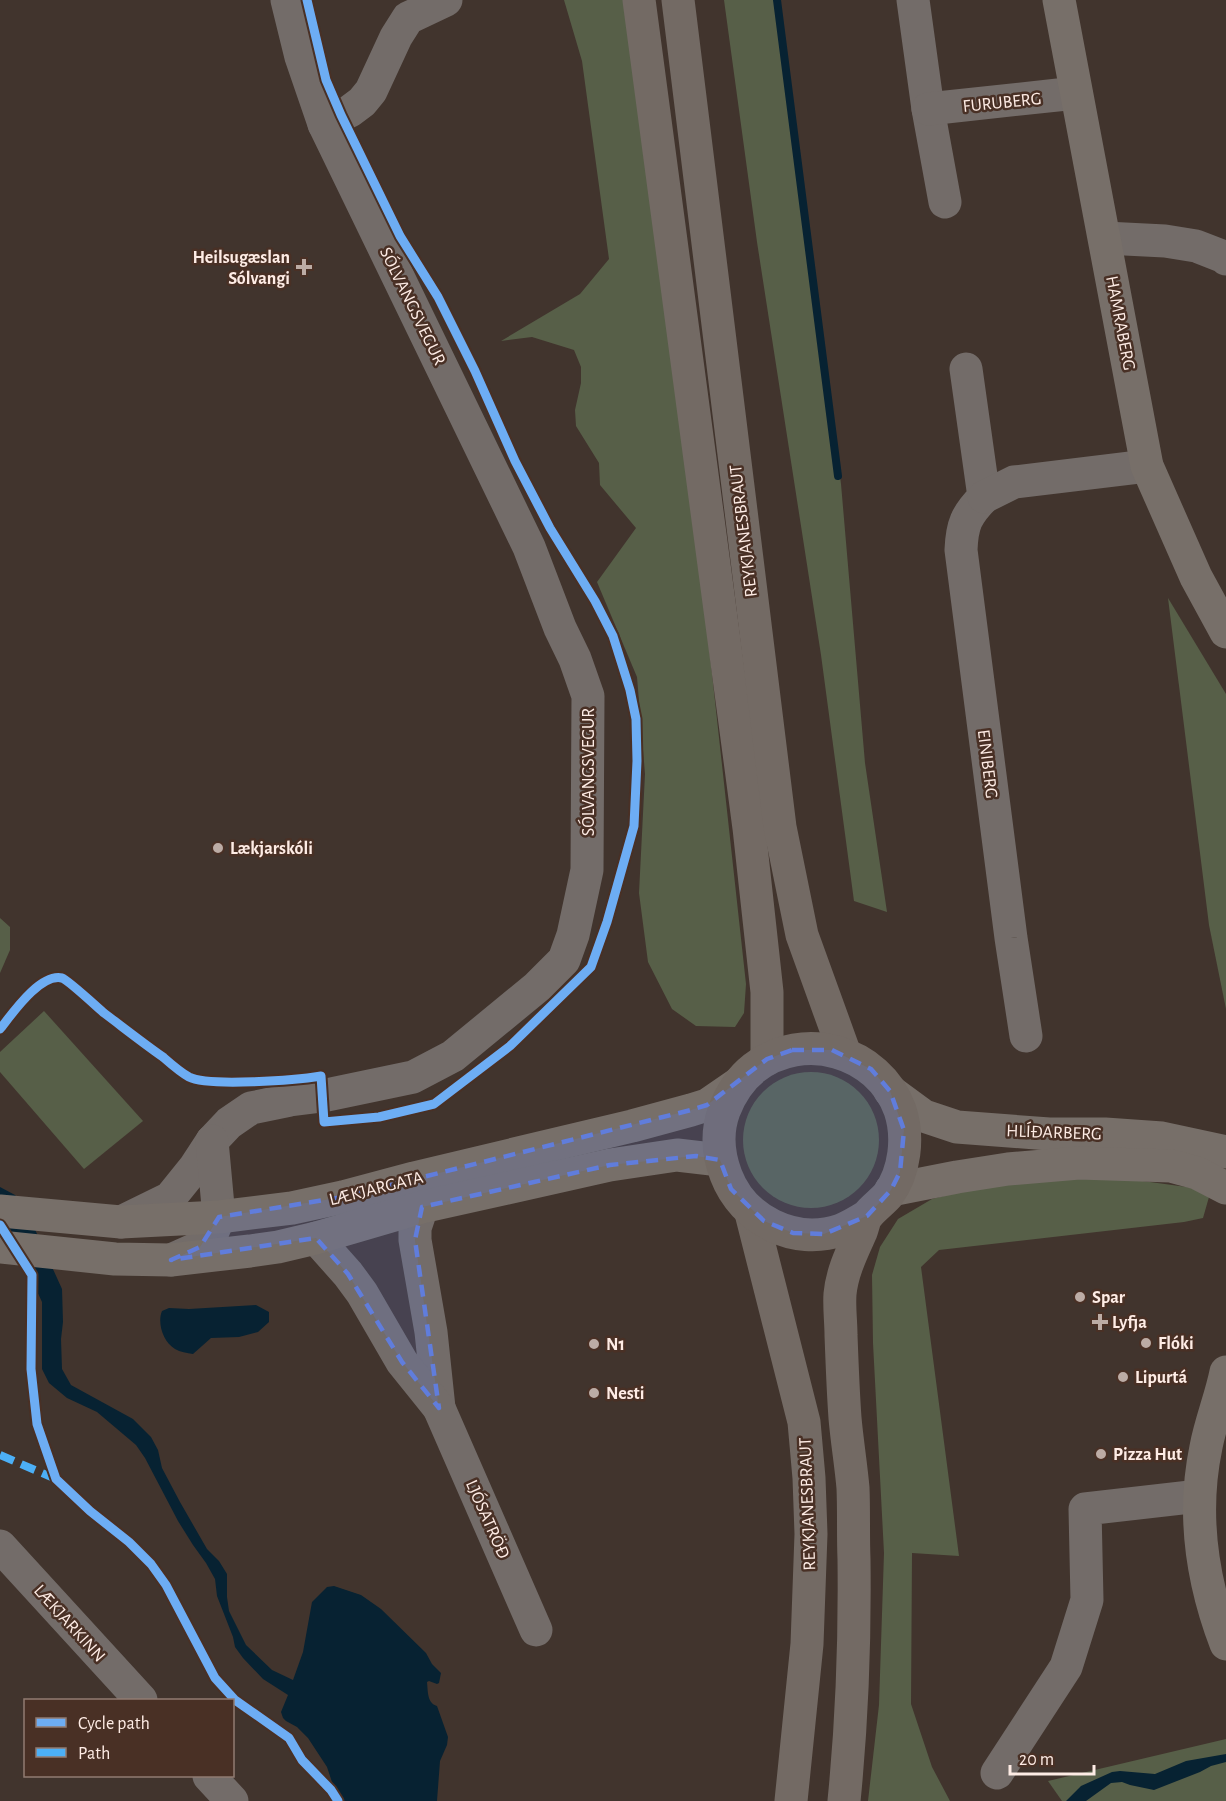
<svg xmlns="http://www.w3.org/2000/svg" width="1226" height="1801" font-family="'Alegreya Sans',sans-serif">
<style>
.green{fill:#575f48}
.water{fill:#072232}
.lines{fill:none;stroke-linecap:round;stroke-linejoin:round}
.stream{stroke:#072232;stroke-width:8}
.street{stroke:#736c69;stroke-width:33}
.secondary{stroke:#776f69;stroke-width:33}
.highway{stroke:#736a64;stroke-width:33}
.quiet{stroke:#4cb0f7;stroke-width:8;stroke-dasharray:15 8;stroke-linecap:butt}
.cycleway-casing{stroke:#493025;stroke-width:13}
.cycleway{stroke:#6dadf4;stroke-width:9}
.marked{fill:#607ddc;fill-opacity:0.2;stroke:#607ddc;stroke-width:4.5;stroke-dasharray:12 8;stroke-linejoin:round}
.poi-dot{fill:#bcaca5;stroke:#493025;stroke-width:2}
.labels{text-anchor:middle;stroke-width:5;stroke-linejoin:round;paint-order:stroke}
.street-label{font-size:18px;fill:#feece5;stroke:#493025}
.poi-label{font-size:18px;font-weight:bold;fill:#feece5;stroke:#493025;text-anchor:start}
</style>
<rect width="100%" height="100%" fill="#41342d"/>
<g class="green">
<path d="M564,0H626L699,555L746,984L744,1013L735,1027L696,1026L672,1009L648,962L639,893L645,774L637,677L597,582L636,528L600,485L599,463L576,426L575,410L581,383V367L574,350L532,337L501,341L580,294L609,259L582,61Z"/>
<path d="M724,0H779L841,484L865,763L887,912L854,901L821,655L757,242Z"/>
<path d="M1168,598L1226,694V1009L1209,925Z"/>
<path d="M0,918L10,927V950L0,973Z"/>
<path d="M44,1011L143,1121L84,1169L0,1072V1052Z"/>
<circle cx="811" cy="1140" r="68"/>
<path d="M1099,1175L1194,1188L1209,1197L1203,1218L1184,1222L939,1250L921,1267L959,1556L912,1553L911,1704L932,1767L950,1801H868L879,1705L884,1553L873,1343L872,1275L880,1247L898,1219L932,1199L996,1182Z"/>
<path d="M1226,1739V1801H1062L1048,1781Z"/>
</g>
<g class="water">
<path d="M0,1187L15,1195L23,1203L62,1289L63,1322L61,1339L62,1369L71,1385L133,1419L151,1437L158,1450L162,1468L180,1502L207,1549L219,1561L227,1574V1597L229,1611L246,1645L272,1670L293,1680L303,1652L312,1602L327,1587L334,1586L361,1595L381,1609L426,1653L432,1664L441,1673L439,1683L437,1684L429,1681L427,1682C428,1691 427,1703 437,1706L448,1737L447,1745L440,1761L437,1801H342L332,1782L327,1767L308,1738L297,1727L286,1721L283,1718L281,1712L288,1695L263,1679L243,1658L235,1647L233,1637L217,1596L215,1579L206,1563L193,1545L178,1521L145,1458L136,1445L97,1412L67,1398L49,1383L42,1369V1302L36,1289L35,1274L22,1255L0,1215Z"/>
<path d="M256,1305L269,1312V1322L258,1332L239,1337L211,1338L193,1354C187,1353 180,1352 175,1349C163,1342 157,1323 162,1311L169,1308L189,1309Z"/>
<path d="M1226,1754V1762L1211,1766L1200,1772L1154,1790L1130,1785L1122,1782L1111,1783L1086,1801H1066L1081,1786L1112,1772L1120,1771L1155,1774L1186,1761Z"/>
</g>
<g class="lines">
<path class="stream" d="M777,0L838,476"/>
<g class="street">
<path d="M913,0L928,109L945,202"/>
<path d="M928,109L1076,93"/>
<path d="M324,124L350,111L362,102L371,91L396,37L408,18L446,0"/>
<path d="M1105,238L1165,241L1196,246L1224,257L1226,259"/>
<path d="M966,369L984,497C966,515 962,525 961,550L1011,938L1026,1036"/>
<path d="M984,497L1014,482L1147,466"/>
<path d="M422,1207L415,1228V1240L431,1332L439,1408"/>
<path d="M121,1222L170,1198L195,1167L212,1141L229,1123L251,1108L290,1100L322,1096L413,1077L453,1056L537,987L564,960L573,935L587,870L588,696L575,659L560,628L529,547L324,124L301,57L287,0"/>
<path d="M316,1238L348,1274L362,1293L402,1362L439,1408L536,1630"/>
<path d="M171,1260L200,1247L212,1234L219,1217L212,1141"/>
<path d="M0,1546L141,1700"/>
<path d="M997,1773L1066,1667L1087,1600L1085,1509L1199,1496"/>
<path d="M209,1776L232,1801"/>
</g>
<g class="secondary">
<path d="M1059,0L1147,466L1196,577L1226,632"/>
<path d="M890,1091L924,1116L957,1127L1049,1134H1105L1162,1138L1226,1152"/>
<path d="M891,1190L957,1177L1008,1169L1079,1163L1171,1166L1197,1173L1226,1188"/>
<path d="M0,1211L121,1222L219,1217L292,1208L343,1197L414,1178L632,1126L691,1110L707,1105L739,1083"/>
<path d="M0,1247L115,1259L171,1260L250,1251L278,1247L316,1238L422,1207L610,1165L677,1155L720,1160"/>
<path d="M1226,1372C1221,1397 1211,1421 1206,1447C1192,1514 1202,1581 1226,1644"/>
</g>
<g class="highway">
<path d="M639,0L749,828L767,992V1059"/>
<path d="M678,0L780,827L802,935L845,1054"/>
<path d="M751,1213L804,1422L809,1478L811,1534L807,1644L791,1801"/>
<path d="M844,1801C852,1721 855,1640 854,1559C853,1535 854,1512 853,1488C851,1465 847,1441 845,1418C843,1390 842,1362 841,1335C841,1322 839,1307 840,1294C842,1272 852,1252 861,1232C863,1227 864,1220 867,1216C873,1208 882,1202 888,1195C905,1172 909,1137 900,1110C878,1050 803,1030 754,1068C740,1079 730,1095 724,1111C716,1133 718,1154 726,1175C743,1220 794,1246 841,1230C851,1226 859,1221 867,1216"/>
</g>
<path class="quiet" d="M0,1455L56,1479"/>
<defs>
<g id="cycleway">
<path d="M0,1029C12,1014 40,973 62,978C68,980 97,1007 104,1013C124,1028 143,1043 163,1057C171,1064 180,1072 189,1077C208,1087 297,1080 321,1076L324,1122L379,1117L434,1104L510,1046L591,967L607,922L634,826L637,761L636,719L630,690L613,636L595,601L550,528L515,461L475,371L438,297L400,236L341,115L326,80L307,0"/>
<path d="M0,1225L32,1275L31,1369L37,1424L56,1479L90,1511L129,1542L151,1564L166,1585L215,1678L235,1700L289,1738L302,1760L331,1790L338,1801"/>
</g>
</defs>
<use href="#cycleway" class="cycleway-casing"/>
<use href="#cycleway" class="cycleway"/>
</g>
<path class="marked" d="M792,1050H832L871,1069L890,1091L904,1130L900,1172L891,1190L867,1216L824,1234L793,1233L764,1221L731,1189L720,1160L696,1156L610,1165L422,1207L415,1240L439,1408L402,1362L348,1274L316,1238L171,1260L200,1247L219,1217L343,1197L691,1110L707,1105L767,1059Z"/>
<g class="poi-dot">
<path d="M301 258h6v6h6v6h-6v6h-6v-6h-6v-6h6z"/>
<circle cx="218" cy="848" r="6"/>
<circle cx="1080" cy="1297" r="6"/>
<path d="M1097 1313h6v6h6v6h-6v6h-6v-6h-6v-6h6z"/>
<circle cx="1146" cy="1343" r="6"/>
<circle cx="594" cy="1344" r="6"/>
<circle cx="1123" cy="1377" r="6"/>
<circle cx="594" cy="1393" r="6"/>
<circle cx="1101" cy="1454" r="6"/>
</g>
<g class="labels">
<g class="street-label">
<text transform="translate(1002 102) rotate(-6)" y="6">FURUBERG</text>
<text transform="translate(413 306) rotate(64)" y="6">SÓLVANGSVEGUR</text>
<text transform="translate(1121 323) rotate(79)" y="6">HAMRABERG</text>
<text transform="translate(743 531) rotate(-97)" y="6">REYKJANESBRAUT</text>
<text transform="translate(988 764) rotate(83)" y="6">EINIBERG</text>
<text transform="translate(588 772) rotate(-90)" y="6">SÓLVANGSVEGUR</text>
<text transform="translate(1054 1132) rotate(2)" y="6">HLÍÐARBERG</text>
<text transform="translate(376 1188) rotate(-14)" y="6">LÆKJARGATA</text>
<text transform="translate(807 1504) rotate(-92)" y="6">REYKJANESBRAUT</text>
<text transform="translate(488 1519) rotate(66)" y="6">LJÓSATRÖÐ</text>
<text transform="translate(70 1623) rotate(48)" y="6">LÆKJARKINN</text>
</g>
<g class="poi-label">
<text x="290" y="263" text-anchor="end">Heilsugæslan<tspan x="290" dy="21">Sólvangi</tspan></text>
<text x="230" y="854">Lækjarskóli</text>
<text x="1092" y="1303">Spar</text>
<text x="1112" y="1328">Lyfja</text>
<text x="1158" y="1349">Flóki</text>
<text x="606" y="1350">N1</text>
<text x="1135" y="1383">Lipurtá</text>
<text x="606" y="1399">Nesti</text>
<text x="1113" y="1460">Pizza Hut</text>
</g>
</g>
<rect x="24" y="1699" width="210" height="78" fill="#493025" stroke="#917b72" stroke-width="1.5"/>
<rect x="36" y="1718" width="30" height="9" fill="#6dadf4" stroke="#917b72" stroke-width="1.5"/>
<text x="78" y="1729" font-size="18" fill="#feece5">Cycle path</text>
<rect x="36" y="1748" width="30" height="9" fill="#4cb0f7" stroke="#917b72" stroke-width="1.5"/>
<text x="78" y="1759" font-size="18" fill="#feece5">Path</text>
<path d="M1010 1765v9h84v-9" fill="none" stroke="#feece5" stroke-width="3"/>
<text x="1019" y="1765" font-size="18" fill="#feece5" stroke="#493025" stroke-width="4.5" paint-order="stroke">20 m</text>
</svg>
